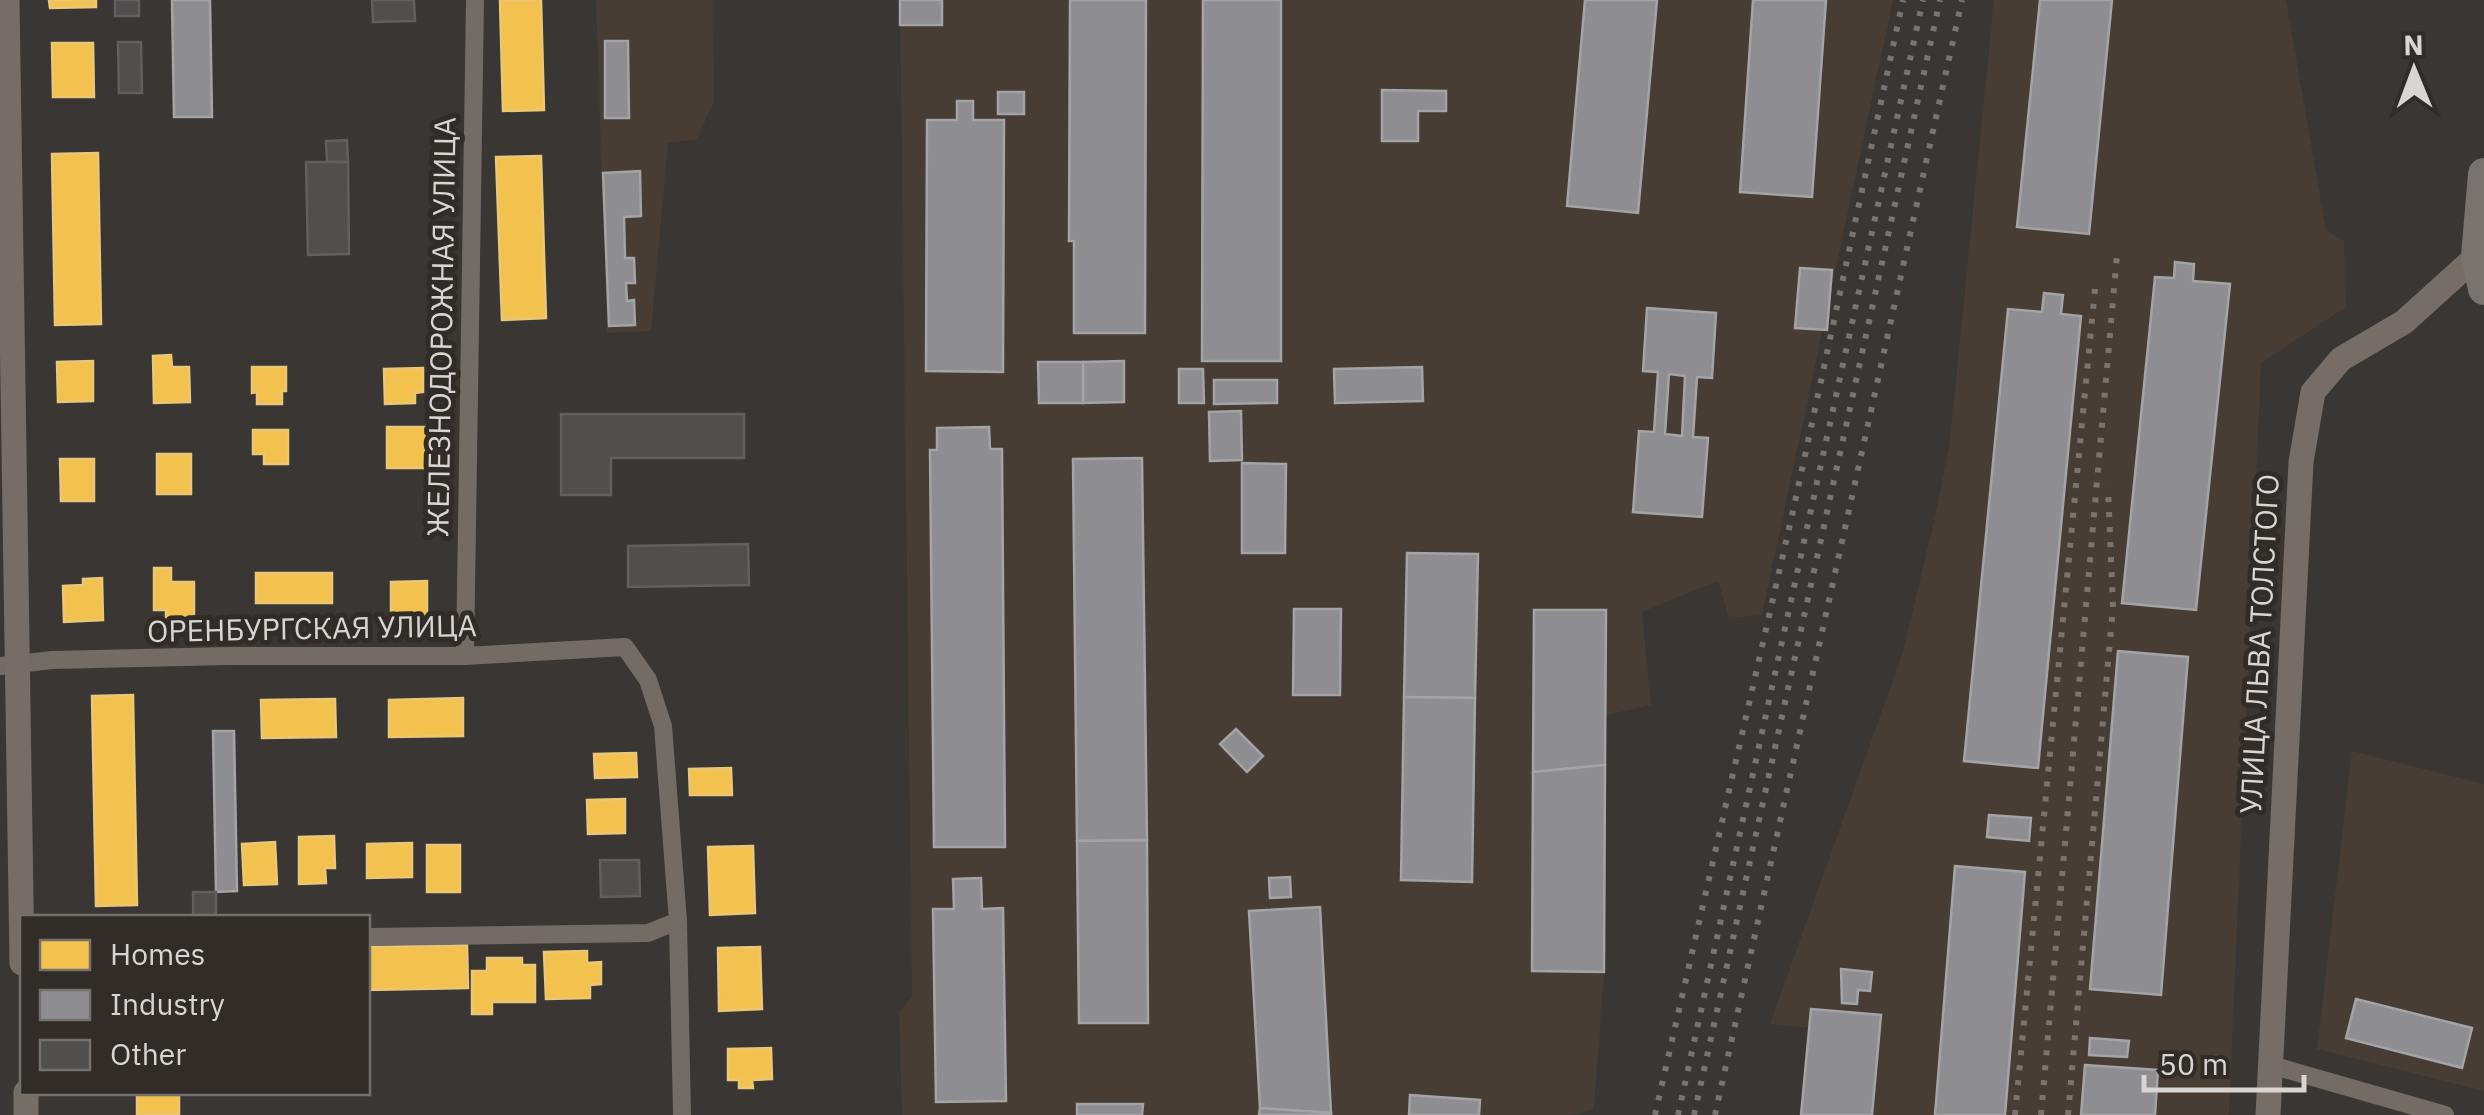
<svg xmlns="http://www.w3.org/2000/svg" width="2484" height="1115" font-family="'IBM Plex Sans',sans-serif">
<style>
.built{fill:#473d35}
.homes{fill:#f2c14e;stroke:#eac776;stroke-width:2.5}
.industry{fill:#8d8d92;stroke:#a4a3a5;stroke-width:2.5;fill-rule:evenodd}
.building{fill:#514f4d;stroke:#625f5d;stroke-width:2.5}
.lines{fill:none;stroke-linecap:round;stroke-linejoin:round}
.street{stroke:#736c65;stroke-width:18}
.secondary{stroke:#756d66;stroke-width:25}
.highway{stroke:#79736f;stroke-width:32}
.rail{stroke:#79746f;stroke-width:6;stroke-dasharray:5 10;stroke-linecap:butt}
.labels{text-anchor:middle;stroke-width:10;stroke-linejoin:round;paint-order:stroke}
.street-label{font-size:30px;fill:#d8d5d2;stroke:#312c27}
</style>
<rect width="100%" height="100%" fill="#393633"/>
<g class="built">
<path d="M596,0H713L714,101L697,139L668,143L651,331L607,333Z"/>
<path d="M900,0H1893L1762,615L1729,618L1718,581L1642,612L1651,705L1606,715L1604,972L1594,1109L1570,1115H902L899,1012L912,997Z"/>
<path d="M1994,0H2286L2326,230L2344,241L2346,307L2261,363L2229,1115H1801L1809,1028L1770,1024L1903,652L1933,525L1949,450Z"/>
<path d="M2352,751L2484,784V1091L2317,1049Z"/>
</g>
<g class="homes">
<path d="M49,0H96V7L50,8Z"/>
<path d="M500,0H541L544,110L503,111Z"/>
<path d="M52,43H93L94,97H53Z"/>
<path d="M98,153L101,324L55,325L52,154Z"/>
<path d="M541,156L546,318L502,320L496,157Z"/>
<path d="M171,355L172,367H189L190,402L154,403L153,356Z"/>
<path d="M93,361V401L58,402L57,362Z"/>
<path d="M252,367H286V391H282V404H257V392L252,393Z"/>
<path d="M423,368V392L415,393V403L385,404L384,369Z"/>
<rect x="387" y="427" width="41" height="41"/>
<path d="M253,430H288V464H264V454H253Z"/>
<rect x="157" y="454" width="34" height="40"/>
<path d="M60,459H94V501H61Z"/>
<path d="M154,568H171V582H194V621H166V610H154Z"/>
<rect x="256" y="573" width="76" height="30"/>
<path d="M102,578L103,620L64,622L63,586L83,585V579Z"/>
<path d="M427,581V616H391V582Z"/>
<path d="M133,695L137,905L96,906L92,696Z"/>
<path d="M463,698V736L389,737V700Z"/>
<path d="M335,699L336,737L262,738L261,700Z"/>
<path d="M636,753L637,777L595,778L594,754Z"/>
<path d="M731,768L732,795H690L689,769Z"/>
<path d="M625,799V833L588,834L587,800Z"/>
<path d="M334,836L335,868H325L326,883L299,884V837Z"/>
<path d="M275,842L277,884L244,885L242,844Z"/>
<path d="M412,843V877L367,878V844Z"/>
<rect x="427" y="845" width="33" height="47"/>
<path d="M753,846L755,913L710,915L708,847Z"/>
<path d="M467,945L468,988L368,990V947Z"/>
<path d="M760,947L762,1009L719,1011L718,948Z"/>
<path d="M587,951V963L601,962V984L590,985V998L546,999L544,952Z"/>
<path d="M487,958H522V965H535V1002H492V1014H472V971H487Z"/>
<path d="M771,1048L772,1079L752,1080L753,1088H739V1080H728V1049Z"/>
<rect x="137" y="1092" width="42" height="23"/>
</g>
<g class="industry">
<path d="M172,0H210L212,117H174Z"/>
<rect x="900" y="0" width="42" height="25"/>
<path d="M1070,0H1146L1145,333H1074V241H1069Z"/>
<path d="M1203,0H1281V361H1202Z"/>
<path d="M1585,0H1657L1638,213L1567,206Z"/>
<path d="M1753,0H1826L1812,197L1740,192Z"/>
<path d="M2040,0H2112L2089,234L2017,227Z"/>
<path d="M605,41H628L629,118H605Z"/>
<path d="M1382,90L1446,91V111H1418V141H1382Z"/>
<rect x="998" y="92" width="26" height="22"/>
<path d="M957,101H973V120H1004L1003,372L926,371L927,120H957Z"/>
<path d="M640,171L641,216L624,217L625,258H634L635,283H626L627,301L634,300L635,325L609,326L603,173Z"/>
<path d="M2175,262L2194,264L2193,281L2230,284L2196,610L2122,603L2155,277L2174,278Z"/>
<path d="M1800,268L1832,270L1827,330L1795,328Z"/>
<path d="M2044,293L2063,295L2061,314L2081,316L2038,768L1964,761L2008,309L2042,312Z"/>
<path d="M1647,308L1716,313L1712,378L1697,377L1693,437L1708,438L1702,517L1633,512L1639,431L1654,432L1658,372L1643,371ZM1669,374L1685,376L1682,436L1665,434Z"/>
<path d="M1124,361V402L1083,403V362Z"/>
<path d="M1038,362H1083V403H1039Z"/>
<path d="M1422,367L1423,401L1335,403L1334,369Z"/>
<path d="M1179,369H1203L1204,403H1179Z"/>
<path d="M1214,380H1277V403L1214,404Z"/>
<path d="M1241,411L1242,460L1210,461L1209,412Z"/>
<path d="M989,427L990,449H1002L1005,847H934L930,450H937V428Z"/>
<path d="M1142,458L1147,840L1077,841L1073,459Z"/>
<path d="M1242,463L1286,464L1285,553H1242Z"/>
<path d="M1407,553L1478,554L1475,698L1404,697Z"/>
<path d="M1294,609H1341L1340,695H1293Z"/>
<path d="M1534,610H1606L1605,765L1533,772Z"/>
<path d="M2118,651L2188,657L2161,995L2090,989Z"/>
<path d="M1404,697L1475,698L1472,882L1401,880Z"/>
<path d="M1236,729L1263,756L1247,772L1220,744Z"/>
<path d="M213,731H234L237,891L216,892Z"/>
<path d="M1605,765L1604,972L1532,971L1533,772Z"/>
<path d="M1989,815L2031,818L2029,841L1987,837Z"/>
<path d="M1147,840L1148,1023H1079L1077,841Z"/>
<path d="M1955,866L2025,872L2005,1115H1935Z"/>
<path d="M1290,877L1291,897L1270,898L1269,878Z"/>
<path d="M981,878L982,909L1003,908L1006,1101L936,1102L933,909H954L953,879Z"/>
<path d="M1320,907L1331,1113L1260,1108L1249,911Z"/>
<path d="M1841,969L1872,972L1870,991L1858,990L1857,1004L1842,1003Z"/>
<path d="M2356,999L2472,1028L2462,1068L2346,1038Z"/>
<path d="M1811,1009L1881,1015L1872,1115H1801Z"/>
<path d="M2090,1038L2129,1041L2127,1057L2089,1055Z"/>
<path d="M2085,1065L2158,1070L2155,1115H2081Z"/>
<path d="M1410,1095L1480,1100L1479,1115H1409Z"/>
<path d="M1077,1104H1143L1142,1115H1077Z"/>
<path d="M1260,1108L1331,1113V1115H1259Z"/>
</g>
<g class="building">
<rect x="115" y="0" width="24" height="16"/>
<path d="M372,0H414L415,21L373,22Z"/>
<path d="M118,42H141L142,93H119Z"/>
<path d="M347,140L348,162H327L326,141Z"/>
<path d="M306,162H348L349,254L308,255Z"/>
<path d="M561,414H744V458H611V495H561Z"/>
<path d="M748,544L749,585L628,587V546Z"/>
<path d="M600,860H639L640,896L601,897Z"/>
<rect x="193" y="892" width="23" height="23"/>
</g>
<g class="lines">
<g class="street">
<path d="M465,656L475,0"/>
<path d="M0,666L52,660L228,656H465L625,647L648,680L663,726L678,921L682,1115"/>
<path d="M368,937L648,933L678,921"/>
<path d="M2271,1065L2445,1115"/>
</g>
<g class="secondary">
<path d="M7,0L22,963"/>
<path d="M26,1092V1115"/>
<path d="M2268,1115L2301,462L2313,392L2341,359L2404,322L2477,256"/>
</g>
<path class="highway" d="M2484,174L2477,256L2484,289"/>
<g class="rail">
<path d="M1655,1115L1793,511L1903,0"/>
<path d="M1678,1115L1923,0"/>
<path d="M1694,1115L1940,0"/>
<path d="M1715,1115L1962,0"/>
<path d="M2015,1115L2095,289"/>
<path d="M2041,1115L2117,255"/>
<path d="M2068,1115L2113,607L2108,487"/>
</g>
</g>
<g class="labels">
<g class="street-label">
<text transform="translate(442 327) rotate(-89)" y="10">ЖЕЛЕЗНОДОРОЖНАЯ УЛИЦА</text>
<text transform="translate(312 629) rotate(-1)" y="10">ОРЕНБУРГСКАЯ УЛИЦА</text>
<text transform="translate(2260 644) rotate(-87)" y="10">УЛИЦА ЛЬВА ТОЛСТОГО</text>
</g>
</g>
<rect x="20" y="915" width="350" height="180" fill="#312c27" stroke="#74706b" stroke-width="2.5"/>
<rect x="40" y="940" width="50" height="30" fill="#f2c14e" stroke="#74706b" stroke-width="2.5"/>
<text x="110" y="965" font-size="30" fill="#d8d5d2">Homes</text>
<rect x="40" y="990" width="50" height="30" fill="#8d8d92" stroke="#74706b" stroke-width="2.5"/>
<text x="110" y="1015" font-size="30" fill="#d8d5d2">Industry</text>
<rect x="40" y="1040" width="50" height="30" fill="#514f4d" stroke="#74706b" stroke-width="2.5"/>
<text x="110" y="1065" font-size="30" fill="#d8d5d2">Other</text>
<g transform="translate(2414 70) rotate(359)" stroke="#312c27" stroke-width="8" paint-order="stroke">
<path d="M0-8L18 38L0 25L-18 38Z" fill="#d8d5d2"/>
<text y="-15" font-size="28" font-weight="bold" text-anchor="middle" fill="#d8d5d2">N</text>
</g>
<path d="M2144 1075v15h160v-15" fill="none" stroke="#d8d5d2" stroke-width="5"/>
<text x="2159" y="1075" font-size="30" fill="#d8d5d2" stroke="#312c27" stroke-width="8" paint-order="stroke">50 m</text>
</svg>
